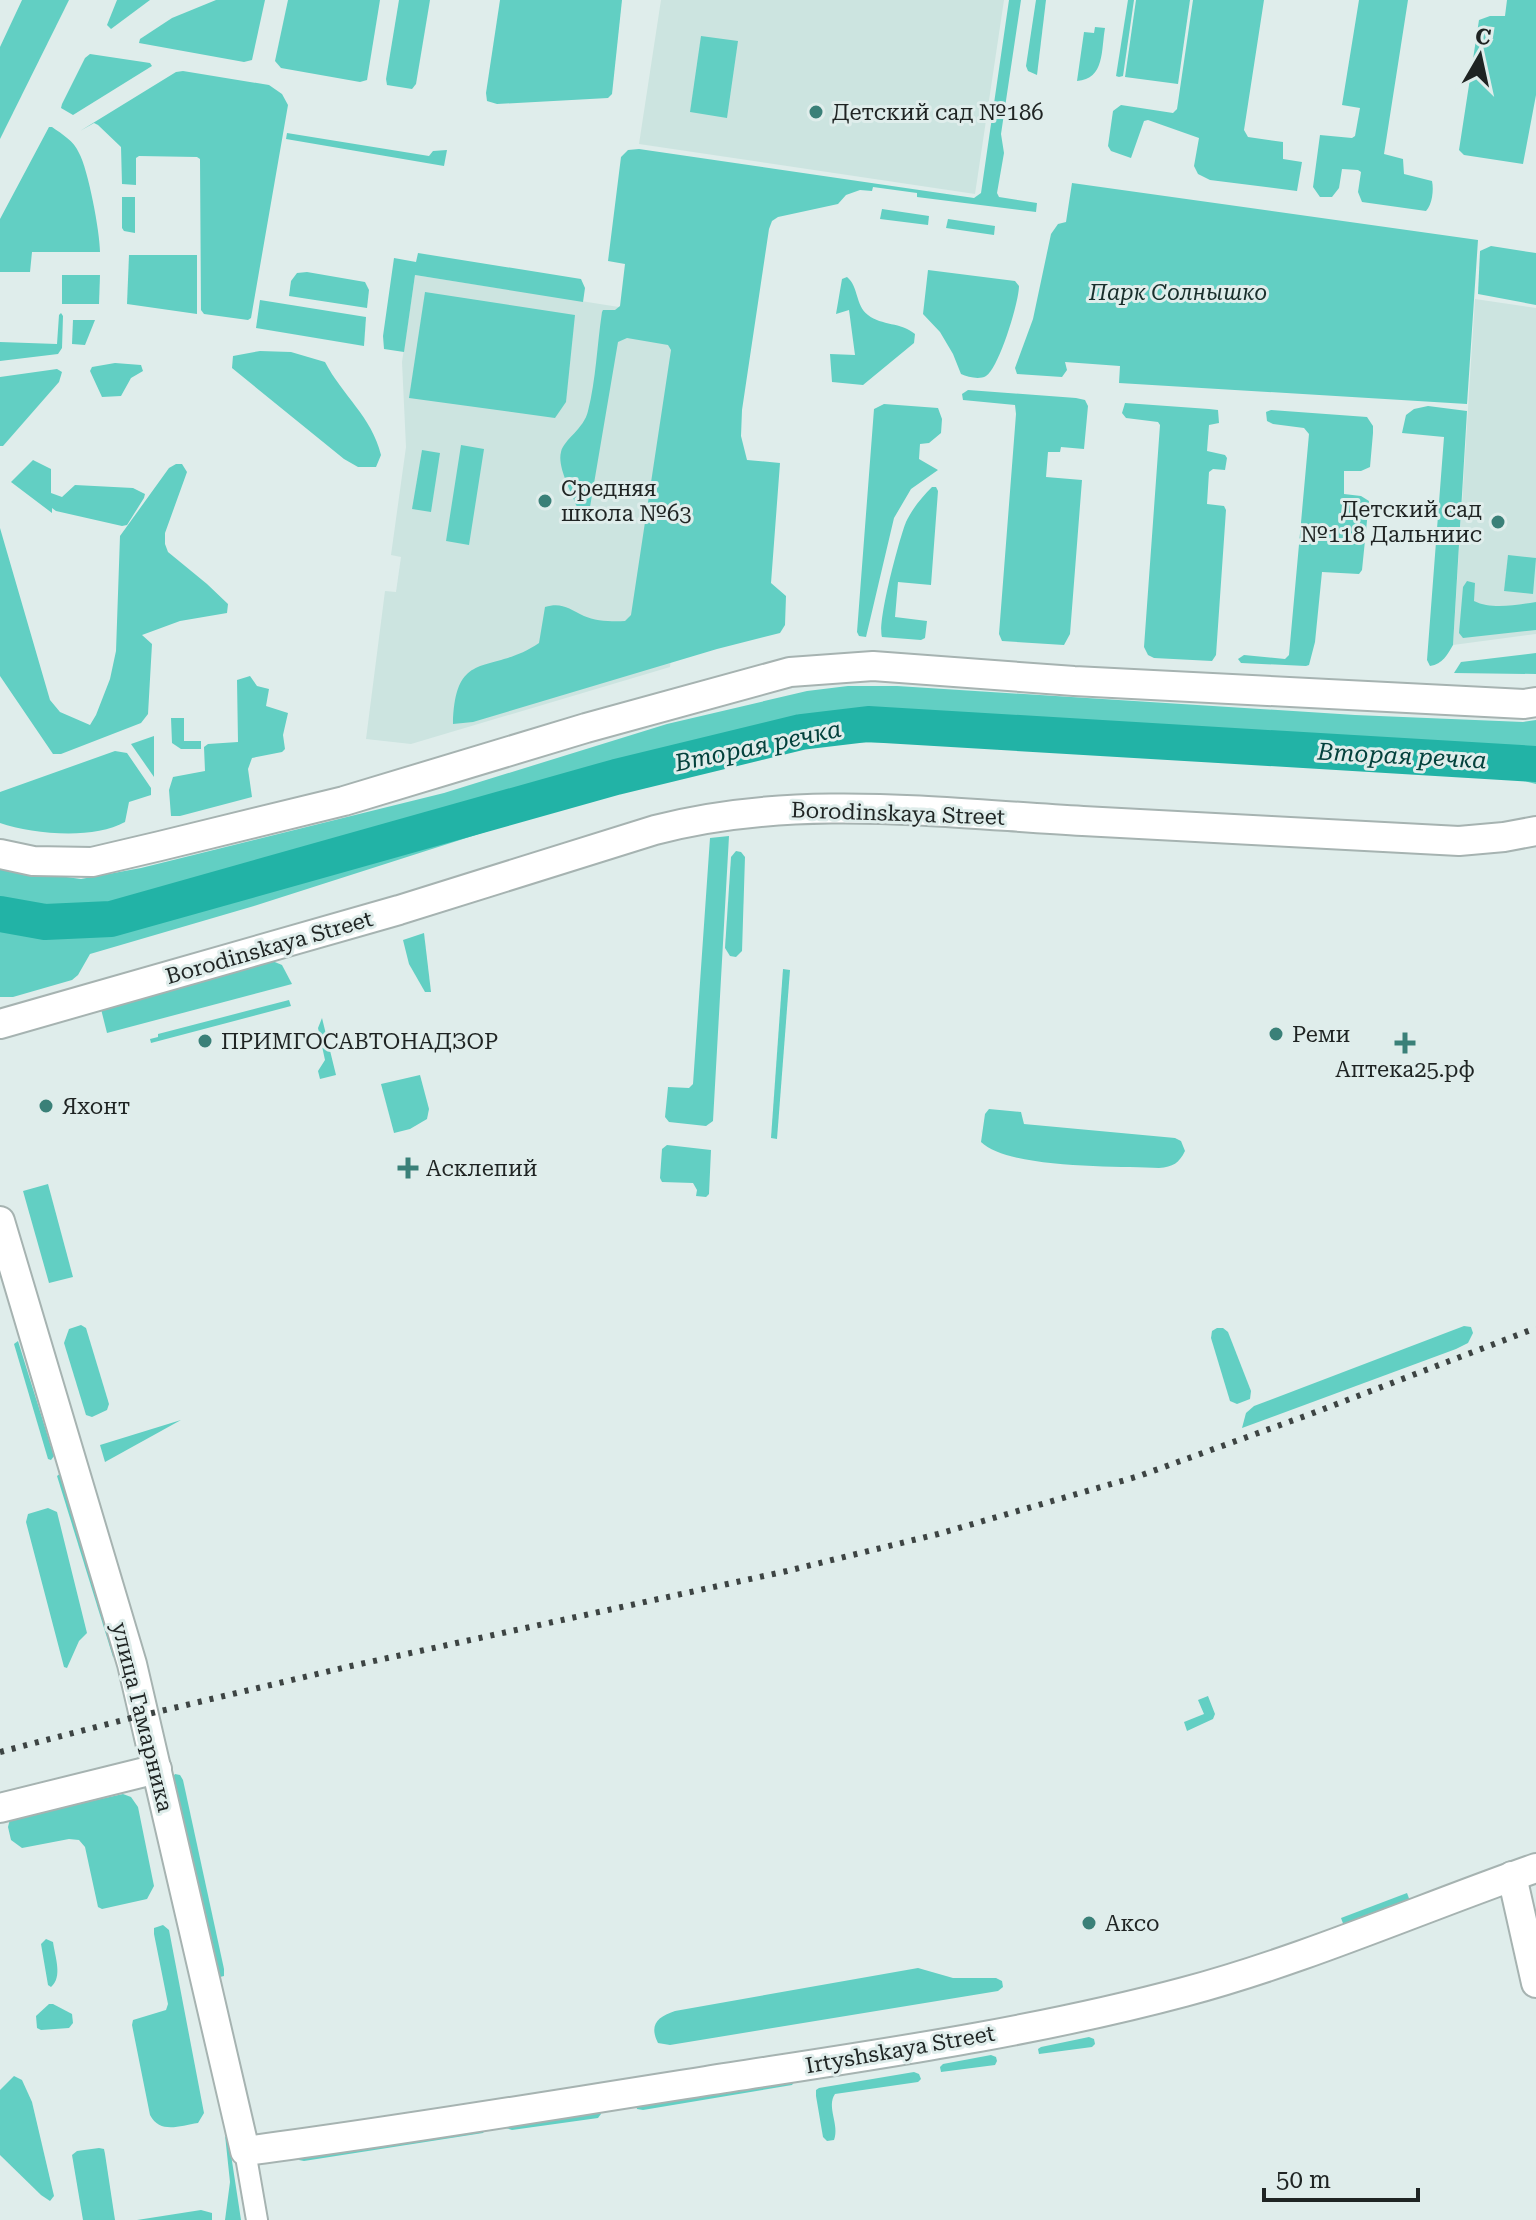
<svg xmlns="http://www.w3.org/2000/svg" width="1536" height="2220" font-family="'Roboto Serif',serif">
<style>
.built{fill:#cce4e0}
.green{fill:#62cfc3}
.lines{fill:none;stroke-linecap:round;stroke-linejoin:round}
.river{stroke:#22b3a6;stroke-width:36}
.street-casing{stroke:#a6b3b1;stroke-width:24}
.secondary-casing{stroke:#a6b3b1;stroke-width:32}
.street{stroke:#fff;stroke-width:20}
.secondary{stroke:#fff;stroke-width:28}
.rail{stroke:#3d4443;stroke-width:6;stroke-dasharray:4 8;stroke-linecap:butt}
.poi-dot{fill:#3a8078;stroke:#dfedeb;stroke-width:3}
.labels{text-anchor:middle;stroke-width:6;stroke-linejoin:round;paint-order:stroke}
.poi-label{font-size:22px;fill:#1f2423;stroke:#dfedeb;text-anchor:start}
.park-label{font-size:22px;font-style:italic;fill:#192f2c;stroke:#dfedeb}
.street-label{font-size:22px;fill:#1f2423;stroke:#dfedeb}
.water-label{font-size:24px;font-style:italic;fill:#03413c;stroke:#dfedeb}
</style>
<rect width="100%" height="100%" fill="#dfedeb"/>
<g class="built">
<path d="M661,0H1004L975,194L639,144Z"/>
<path d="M415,275L714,322L670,667L411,744L366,739L385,591L396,592L401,557L391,555L406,447L402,362Z"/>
<path d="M1475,299L1536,308V634L1453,645Z"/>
</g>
<g class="green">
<path d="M22,0H69L0,139V47Z"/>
<path d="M117,0H150L111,29L107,25Z"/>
<path d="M216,0H265L252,60L244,62L139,43L140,39L172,18Z"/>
<path d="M288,0H380L367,80L360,82L281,68L275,61Z"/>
<path d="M399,0H430L416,84L412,89L387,85L386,79Z"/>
<path d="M500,0H622L612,94L608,98L497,104L487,101L486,93Z"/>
<path d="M1009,0H1021L1001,134L1004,153L997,193L999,197L1037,203L1036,212L917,197V193L873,187L872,191L860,190L846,195L838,204L778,217L772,221L769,229L742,410L741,436L747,460L780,463L771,583L786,596L785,625L780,633L717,649L473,722L453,724C455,646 491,676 539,643L545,607C562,602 569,609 584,616C595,621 613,622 625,621L631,615L671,350L668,345L627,338L618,342L590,507L586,510L579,509L576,505C571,491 557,467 561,452C564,439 584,429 588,411C596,380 597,345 602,312L603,310H615L620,306L625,264L608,261L621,157L628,150L639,149L974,198L981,193Z"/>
<path d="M1036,0H1046L1037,75L1028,71L1026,66Z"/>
<path d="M1128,0H1134L1123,76L1119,77L1116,76Z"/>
<path d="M1136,0H1190L1178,84L1125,77Z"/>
<path d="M1193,0H1264L1244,130L1248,137L1283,142V159L1302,162L1297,191L1210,180L1198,174L1194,166L1199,138L1148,120L1144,121L1131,158L1111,151L1108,146L1113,111L1121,105L1173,113L1177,109Z"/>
<path d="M1359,0H1408L1384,154L1403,159L1404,174L1432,181C1434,190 1432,205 1426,211L1362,202L1358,192L1361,172L1358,170L1342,169L1339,188L1332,197H1320L1313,187L1320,135L1352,138L1355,136L1360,108L1342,105Z"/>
<path d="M1507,0H1536V95L1523,164L1464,155L1459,150L1479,20L1490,16H1505Z"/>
<path d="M1095,27L1105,28C1101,50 1105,79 1077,81L1084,32L1094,33Z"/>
<path d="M701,36L738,41L727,118L690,112Z"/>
<path d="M90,54L150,63L152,66L73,115L61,108L62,104L85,58Z"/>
<path d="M183,71L269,85L282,94L288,105L251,318L248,320L204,314L201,310L200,159L197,157L139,156L136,158V185L122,184L121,147L98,125L94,123L80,131L176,72Z"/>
<path d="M49,127H52C62,134 74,141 79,153C88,169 100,232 100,252H32L30,272H0V219Z"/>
<path d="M287,133L429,156L433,151L447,150L444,166L286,139Z"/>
<path d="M1072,183L1478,240L1467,404L1119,383L1120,366L1065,362L1067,370L1062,377L1017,374L1015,368L1033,319L1051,234L1058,224L1066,222Z"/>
<path d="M122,197H135V233L124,231L122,228Z"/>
<path d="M882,209L929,216L928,225L880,219Z"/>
<path d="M948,219L995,226L994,235L946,228Z"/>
<path d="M1491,246L1536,253V305L1478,294L1480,251Z"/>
<path d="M418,253L581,279L585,288L583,302L415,275L404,352L384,349L383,336L394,258L416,262Z"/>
<path d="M129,255H197V314L127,304Z"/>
<path d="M928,270L1015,281L1019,286C1019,302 999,368 986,376C979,380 968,377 961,374L953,354L940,332L923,314Z"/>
<path d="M307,272L365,282L369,290L367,308L289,296L291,281L297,273Z"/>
<path d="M62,275H100L99,304H62Z"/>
<path d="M847,277C859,287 855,305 868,315C882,326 901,322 915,334L914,343L863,385L832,382L830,354L855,355L849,310L836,314L842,279Z"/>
<path d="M425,292L575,315L566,402L555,418L409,398Z"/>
<path d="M260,300L366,317L364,346L256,328Z"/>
<path d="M61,313L63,316L62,348L58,354L0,361V342L57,344L59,315Z"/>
<path d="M73,320H95L85,345L72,344Z"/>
<path d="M260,351L291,352L325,362C342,395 372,417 381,455L376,467H358L344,459L232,368L233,356Z"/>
<path d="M115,363L141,365L143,371L131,378L121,396L102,397L90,371L92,367Z"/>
<path d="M57,369L62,372L59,382L3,446H0V377Z"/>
<path d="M968,390L1076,398L1085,400L1088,406L1084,449L1061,447L1060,452H1048L1046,477L1082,480L1070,634L1064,645L1002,641L999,634L1016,414L1015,405L963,400L962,394Z"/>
<path d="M1125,403L1209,409L1218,410L1219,423L1209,425L1207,451L1225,455L1227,458L1225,470L1213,469L1209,472L1207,504L1224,506L1226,510L1216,655L1212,661L1154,658L1148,655L1144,647L1160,425L1158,422L1126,418L1122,413Z"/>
<path d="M884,404L938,408L942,419L941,433L929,443L920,444L919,459L938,470L911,489L894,518L866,637L859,636L857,632L874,409Z"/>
<path d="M1428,406L1467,411L1453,645C1447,655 1443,664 1430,666L1427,660L1444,437L1402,433L1406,415L1414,409Z"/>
<path d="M1271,410L1367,417L1373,426V433L1370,467L1361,471H1344V494L1361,496L1369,501L1362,570L1359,574L1322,572L1315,642L1309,665L1306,666L1241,663L1238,659L1244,655L1285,659L1289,655L1309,434L1304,428L1273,424L1267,421L1266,412Z"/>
<path d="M461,445L484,449L469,545L446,541Z"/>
<path d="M422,450L440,453L431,512L412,509Z"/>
<path d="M33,460L51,469V493L62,497L75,485L133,488L145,494L144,498L127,525L122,526L56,511L52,508V513L11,482Z"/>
<path d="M176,464H182L187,472L165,533V544L168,552L207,584L228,604L227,613L180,621L142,635L152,644L148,714L141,723L61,754H53L0,676V528L50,700L60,712L90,725L96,715L110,679L116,651L120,536L169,468Z"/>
<path d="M932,487H936L938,491L931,585L898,582L895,617L927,621L925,638L921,640L882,637C877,622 899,540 906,522C912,509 922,497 932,487Z"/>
<path d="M1508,555L1536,558L1533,594L1504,591Z"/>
<path d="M1467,581L1475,583L1474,601C1492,610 1516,605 1536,602V630L1463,638L1459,633L1463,587Z"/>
<path d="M1536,653V674L1454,673L1461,662Z"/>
<path d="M250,676L257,686L269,689L266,706L288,713L283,735L285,749L282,752L252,758L248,769L252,797L180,816H171L169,790L173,777L205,771L204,747L208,744L238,742L237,680Z"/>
<path d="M848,686H897L1355,715L1523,722L1536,720V784L1516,779L954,743L821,742L695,768L616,790L254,906L90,954L78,975L72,980L13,997H0V868L81,879L141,868L444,793L667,724L807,691Z"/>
<path d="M171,718H184V741H201V749H181L172,743Z"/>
<path d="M154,736V777L131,744Z"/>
<path d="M115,751L127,753L151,788V795L129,802L125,822C93,840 33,834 0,823V792Z"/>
<path d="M729,836L713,1121L706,1126L669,1122L665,1117L668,1087L689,1088L693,1084L710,838Z"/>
<path d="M736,851L741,852L745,857L742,951L736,957L730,956L725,948L731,857Z"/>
<path d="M424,933L431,992H425L409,964L403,940Z"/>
<path d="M270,960L282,965L292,984L107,1033L101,1009Z"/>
<path d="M783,969L790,970L777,1139L771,1138Z"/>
<path d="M289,1000L291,1006L151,1043L150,1039L158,1037V1034Z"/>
<path d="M322,1018L336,1075L320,1079L318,1071L325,1060L318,1028Z"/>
<path d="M420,1075L429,1109L427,1119L410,1129L394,1133L381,1084Z"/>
<path d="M989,1109L1021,1112L1024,1124L1175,1138L1181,1141L1185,1151C1179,1163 1173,1167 1159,1168C1119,1166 1008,1169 981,1142L985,1114Z"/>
<path d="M667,1145L711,1150L709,1194L706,1197L696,1196L697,1190L693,1183L662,1182L660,1178L662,1149Z"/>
<path d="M48,1184L73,1277L49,1283L23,1191Z"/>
<path d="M81,1325L86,1328L109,1404L107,1410L92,1417L86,1415L64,1343L69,1329Z"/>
<path d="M1464,1326L1471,1327L1473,1333L1468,1343L1456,1349L1242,1428L1246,1413L1254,1406Z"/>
<path d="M1217,1328H1223L1228,1332L1251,1391L1250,1399L1237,1404L1230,1401L1211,1338L1212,1331Z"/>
<path d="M18,1341L54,1456L51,1460L48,1459L14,1344Z"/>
<path d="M181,1420L105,1462L100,1445Z"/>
<path d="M61,1473L116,1658L113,1657L57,1476Z"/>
<path d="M48,1508L57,1512L87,1633L79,1641L67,1668L64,1667L26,1522L28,1514Z"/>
<path d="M1208,1696L1215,1714L1213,1719L1187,1731L1184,1722L1204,1714L1198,1700Z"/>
<path d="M175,1774L180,1775L183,1780L224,1969V1976L220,1977L215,1975L172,1778Z"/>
<path d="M123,1794L131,1797L138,1807L154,1886L147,1899L102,1909L98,1907L85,1847L79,1840L69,1839L22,1848L11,1840L8,1827L10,1819Z"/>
<path d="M1407,1893L1410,1901L1344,1926L1341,1918Z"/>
<path d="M163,1925L169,1930L204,2113L198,2123C179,2126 160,2134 150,2115L132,2025L133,2020L166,2010L168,2004L154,1934V1928Z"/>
<path d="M46,1939L53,1942C55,1957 63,1977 51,1987L48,1985L41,1944Z"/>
<path d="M918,1968L953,1978H996L1002,1981L1003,1987L998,1991L670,2045L658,2043C649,2025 657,2017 675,2011Z"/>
<path d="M49,2004H53L72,2014L73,2023L69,2028L41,2030L37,2028L36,2016Z"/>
<path d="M1089,2037L1094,2039L1095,2044L1092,2047L1039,2054L1038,2049L1041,2047Z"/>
<path d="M991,2055L996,2057L997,2061L995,2065L941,2072L940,2067L943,2064Z"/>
<path d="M914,2072L919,2074L921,2079L918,2082L835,2094C826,2107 840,2125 834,2140L827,2141L823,2137L816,2096V2090L819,2088Z"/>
<path d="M14,2076L22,2080L32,2102L54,2196L50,2201L41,2195L0,2155V2090Z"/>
<path d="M795,2081L792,2085L643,2110L637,2109L636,2105Z"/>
<path d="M600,2110L601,2114L598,2118L512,2130L506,2128L505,2124Z"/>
<path d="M486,2129L483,2133L304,2161L299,2160L298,2155Z"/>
<path d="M225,2135L230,2148L241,2220H225L230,2182Z"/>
<path d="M99,2148L104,2149L105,2154L115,2220H83L72,2155L77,2151Z"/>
<path d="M201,2210L212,2213V2220H137Z"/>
</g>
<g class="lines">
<path class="river" d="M0,914L45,922L111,919L616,777L801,732L868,724L1536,764"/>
<defs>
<path id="street" d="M245,2151L257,2220"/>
<g id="secondary">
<path d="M0,854L33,861L92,862L160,846L344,801L586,728L790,672L873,666L1074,681L1524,704L1536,702"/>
<path d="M0,1024L399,910L655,830C796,793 940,813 1083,821C1208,828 1334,834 1459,841L1504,837L1536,831"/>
<path d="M0,1221L132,1664L245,2151C399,2131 552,2105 706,2081C866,2056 1027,2034 1184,1992C1304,1960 1419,1909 1536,1868"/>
<path d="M0,1808L157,1769"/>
<path d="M1512,1876L1536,1983"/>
</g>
</defs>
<use href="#street" class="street-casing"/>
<use href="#secondary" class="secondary-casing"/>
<use href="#street" class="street"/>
<use href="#secondary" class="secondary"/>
<path class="rail" d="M0,1752L131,1718L351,1666L787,1571L938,1534L1139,1476L1308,1415L1536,1328"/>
</g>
<g class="poi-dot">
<circle cx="816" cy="112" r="8"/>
<circle cx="545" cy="501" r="8"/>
<circle cx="1498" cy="522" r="8"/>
<circle cx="1276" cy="1034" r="8"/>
<circle cx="205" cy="1041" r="8"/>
<path d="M1401 1031h8v8h8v8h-8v8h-8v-8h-8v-8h8z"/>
<circle cx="46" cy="1106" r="8"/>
<path d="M404 1156h8v8h8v8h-8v8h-8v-8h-8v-8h8z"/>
<circle cx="1089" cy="1923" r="8"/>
</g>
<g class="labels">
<g class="poi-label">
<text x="832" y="120">Детский сад №186</text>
<text x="561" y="496">Средняя<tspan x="561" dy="25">школа №63</tspan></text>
<text x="1482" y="517" text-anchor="end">Детский сад<tspan x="1482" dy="25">№118 Дальниис</tspan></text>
<text x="1292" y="1042">Реми</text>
<text x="221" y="1049">ПРИМГОСАВТОНАДЗОР</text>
<text x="1405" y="1077" text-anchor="middle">Аптека25.рф</text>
<text x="62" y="1114">Яхонт</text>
<text x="426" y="1176">Асклепий</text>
<text x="1105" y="1931">Аксо</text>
</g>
<g class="park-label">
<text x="1178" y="300">Парк Солнышко</text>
</g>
<g class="street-label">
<text transform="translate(898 813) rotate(2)" y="8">Borodinskaya Street</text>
<text transform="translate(269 947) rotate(-16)" y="8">Borodinskaya Street</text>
<text transform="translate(143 1717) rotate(76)" y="8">улица Гамарника</text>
<text transform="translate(900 2049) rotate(-10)" y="8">Irtyshskaya Street</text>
</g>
<g class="water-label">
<text transform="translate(758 746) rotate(-12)" y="8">Вторая речка</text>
<text transform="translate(1402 756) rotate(3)" y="8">Вторая речка</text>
</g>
</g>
<g transform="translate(1480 56) rotate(9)" stroke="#dfedeb" stroke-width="6" paint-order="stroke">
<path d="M0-6L14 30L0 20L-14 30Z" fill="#1f2423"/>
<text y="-12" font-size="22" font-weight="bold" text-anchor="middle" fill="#1f2423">С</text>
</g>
<path d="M1264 2188v12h154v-12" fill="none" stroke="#1f2423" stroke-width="4"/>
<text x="1276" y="2188" font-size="24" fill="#1f2423" stroke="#dfedeb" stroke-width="6" paint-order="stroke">50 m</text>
</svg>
